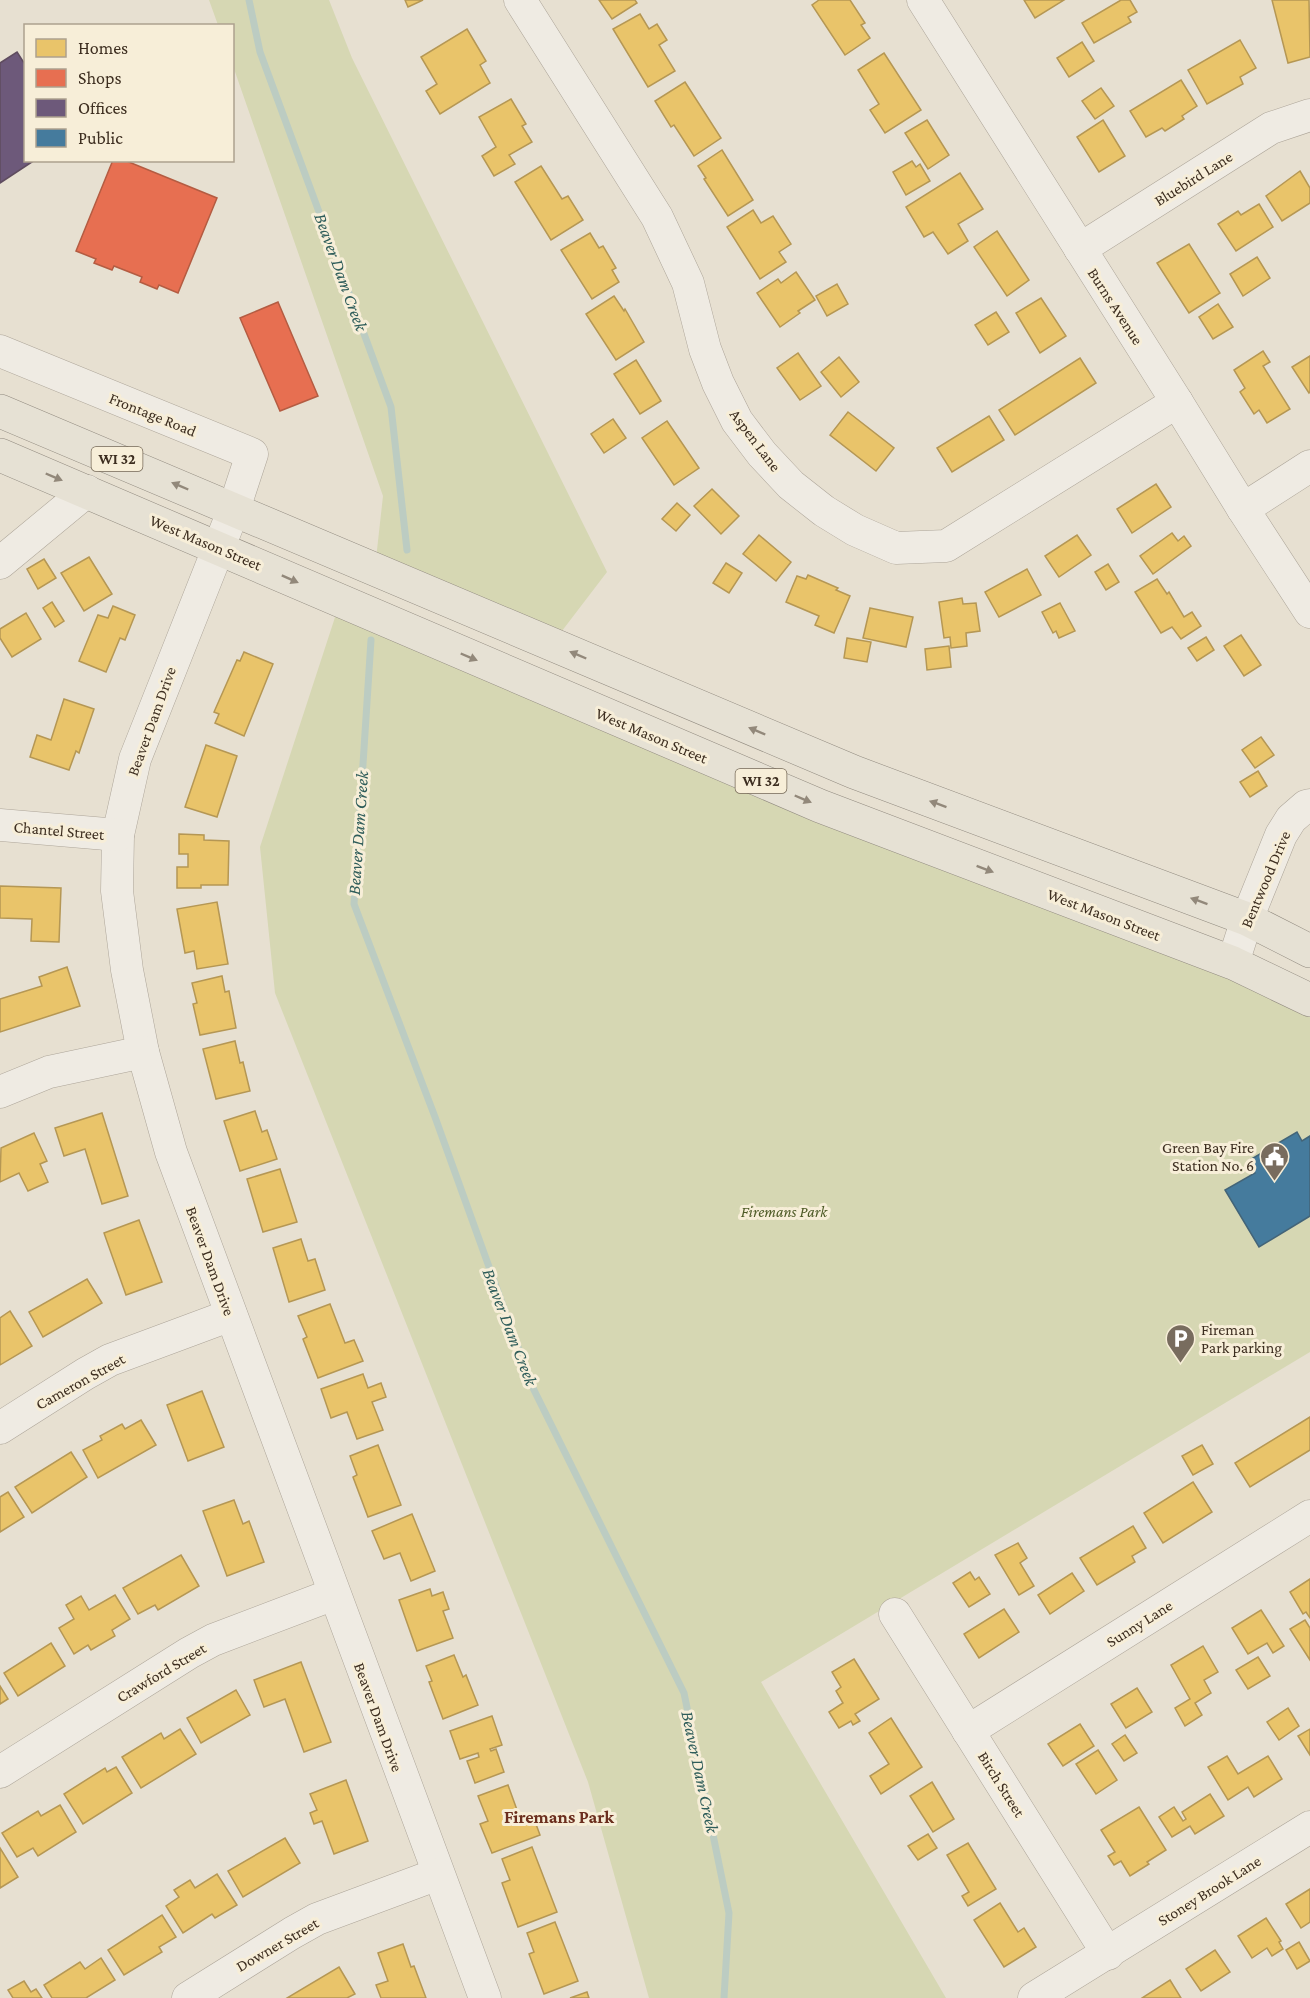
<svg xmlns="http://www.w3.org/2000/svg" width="1310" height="1998" font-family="'Crimson Pro',serif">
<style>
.green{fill:#d6d7b3}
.homes{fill:#e9c46a;stroke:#b59754;stroke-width:1.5}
.shops{fill:#e76f51;stroke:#b45c42;stroke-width:1.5}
.offices{fill:#6d597a;stroke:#5f4c5f;stroke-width:1.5}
.public{fill:#457b9d;stroke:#436478;stroke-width:1.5}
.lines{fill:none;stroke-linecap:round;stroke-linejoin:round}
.stream{stroke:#bcccc2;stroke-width:7}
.minor-casing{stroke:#ada599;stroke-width:33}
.major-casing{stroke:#928b80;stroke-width:34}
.minor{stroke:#efebe3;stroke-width:32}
.major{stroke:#e6e1d4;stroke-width:33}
.oneway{fill:#92887a}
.labels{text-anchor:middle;stroke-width:6;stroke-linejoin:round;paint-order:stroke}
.shield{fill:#f7eed8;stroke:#756857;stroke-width:1.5}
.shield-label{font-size:15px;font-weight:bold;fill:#3d2e20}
.street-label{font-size:16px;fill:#3d2e20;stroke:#f7eed8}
.poi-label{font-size:16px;fill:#3d2e20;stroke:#f7eed8;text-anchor:end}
.park-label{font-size:16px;font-style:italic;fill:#4d5a26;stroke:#f7eed8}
.water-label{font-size:18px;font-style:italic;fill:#2f5d5a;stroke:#f7eed8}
.neighbourhood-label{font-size:18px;font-weight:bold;fill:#6b2e1e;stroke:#f7eed8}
</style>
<rect width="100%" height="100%" fill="#e7e0d1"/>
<g class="green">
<path d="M209,0H329L352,58L607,572L552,644L375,568L383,496L233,66L232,26L218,25Z"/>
<path d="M340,602L1310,1000V1352L761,1682L946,1998H649L588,1782L275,993L260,847Z"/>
</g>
<g class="homes">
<path d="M405,0H423L408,7Z"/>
<path d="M599,0H635L637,3L612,19Z"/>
<path d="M819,0H850L865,23L861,25L870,38L845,55L812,5Z"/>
<path d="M1024,0H1064L1035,18Z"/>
<path d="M1121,0H1130L1137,12L1128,17L1131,22L1094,43L1082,23Z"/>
<path d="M1272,0H1309L1310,57L1288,63Z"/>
<path d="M640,14L649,29L657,24L667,40L659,45L675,71L648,87L613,29Z"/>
<path d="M467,29L486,61L480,65L490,83L440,114L426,91L437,84L421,57Z"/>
<path d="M1240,40L1256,68L1240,77L1243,84L1207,104L1188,70Z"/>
<path d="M1082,42L1094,61L1069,77L1057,58Z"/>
<path d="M884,53L921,110L885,133L870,110L879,104L858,70Z"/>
<path d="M1181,80L1197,106L1182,116L1184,119L1165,131L1162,128L1146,137L1130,111Z"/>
<path d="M685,82L721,138L694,156L674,125L671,127L655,101Z"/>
<path d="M1101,88L1114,106L1095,119L1082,101Z"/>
<path d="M511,99L526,124L522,126L532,142L509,155L515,164L494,176L482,156L496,147L479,117Z"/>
<path d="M927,120L949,155L928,169L905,133Z"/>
<path d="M1103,120L1125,156L1099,172L1077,137Z"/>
<path d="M722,150L753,200L728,216L704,179L706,178L698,166Z"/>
<path d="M912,161L916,167L920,164L930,181L906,195L893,172Z"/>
<path d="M541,166L562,199L568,196L583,220L551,240L515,182Z"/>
<path d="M1300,171L1310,188V203L1282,221L1266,196Z"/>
<path d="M960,173L983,209L958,224L968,241L948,254L933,232L924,237L906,207Z"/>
<path d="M1259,204L1273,227L1236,251L1218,224L1238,211L1241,215Z"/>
<path d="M753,210L761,223L773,216L791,244L779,252L786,262L760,279L727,227Z"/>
<path d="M997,231L1029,280L1007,296L974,247Z"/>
<path d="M590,233L599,248L603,246L616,268L612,270L619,282L592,299L561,250Z"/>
<path d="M1189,244L1220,293L1189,313L1157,263Z"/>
<path d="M1257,257L1270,278L1243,296L1230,274Z"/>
<path d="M796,272L815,300L798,311L800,313L780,327L757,293L778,279L781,283Z"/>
<path d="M837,284L848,304L827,316L816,296Z"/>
<path d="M614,296L624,311L625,309L644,342L616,360L586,314Z"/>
<path d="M1041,298L1066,336L1040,353L1016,313Z"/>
<path d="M1218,304L1233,327L1213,339L1199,317Z"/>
<path d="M996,312L1009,332L988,345L975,325Z"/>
<path d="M1263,351L1270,362L1263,366L1290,409L1267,423L1259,410L1254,414L1240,392L1245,388L1234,370Z"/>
<path d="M798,353L821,386L800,400L777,368Z"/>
<path d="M1310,356V392L1309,393L1292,367Z"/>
<path d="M839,357L859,382L841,397L821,372Z"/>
<path d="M1080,358L1096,383L1015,435L999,410Z"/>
<path d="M636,360L661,401L640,414L614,374Z"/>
<path d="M848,412L894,448L876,471L830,435Z"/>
<path d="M989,416L1004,440L952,472L937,448Z"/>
<path d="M613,419L626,438L604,453L591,434Z"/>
<path d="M667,421L699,468L674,485L642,438Z"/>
<path d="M1156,484L1171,507L1132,533L1117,509Z"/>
<path d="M712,489L739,516L721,534L694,506Z"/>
<path d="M677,503L690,515L676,531L662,519Z"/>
<path d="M1172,533L1178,541L1184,536L1191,546L1153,574L1140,556Z"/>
<path d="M759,535L791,562L776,581L743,554Z"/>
<path d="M1077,535L1091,555L1059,577L1045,556Z"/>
<path d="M89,557L112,594L84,611L61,573Z"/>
<path d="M44,559L56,578L38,589L27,569Z"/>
<path d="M726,563L742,573L729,593L713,583Z"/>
<path d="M1108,564L1119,582L1106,590L1095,572Z"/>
<path d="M1027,569L1041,595L999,617L985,592Z"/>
<path d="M808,575L838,588L836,590L850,596L834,633L815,625L819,616L786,602L797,576L806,579Z"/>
<path d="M1157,579L1167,594L1169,592L1184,617L1192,612L1201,626L1181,639L1172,627L1161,633L1135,592Z"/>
<path d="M962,598L963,604L976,603L980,631L966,633L967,646L951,648L950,637L944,638L939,602Z"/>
<path d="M52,602L64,621L55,627L43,608Z"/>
<path d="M1060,603L1075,631L1059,638L1056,631L1053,633L1042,612Z"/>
<path d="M113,606L135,615L125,640L120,638L106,672L79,661L98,615L108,618Z"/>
<path d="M870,608L913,617L906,647L863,638Z"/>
<path d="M26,613L41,639L12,657L0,638V629Z"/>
<path d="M1241,635L1261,665L1244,676L1224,646Z"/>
<path d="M1206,637L1214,650L1197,661L1188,648Z"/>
<path d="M847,638L871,642L867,662L844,658Z"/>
<path d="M949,646L951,667L927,670L925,649Z"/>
<path d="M244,652L273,664L244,736L215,723L219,714L214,712L237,660L240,661Z"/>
<path d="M64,699L94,709L79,753L76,751L69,770L30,757L37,735L51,740Z"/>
<path d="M1261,737L1274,755L1255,768L1242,750Z"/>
<path d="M206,745L237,756L217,817L185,807Z"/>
<path d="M1258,771L1267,786L1250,797L1240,782Z"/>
<path d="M179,834L204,835V840L229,841L228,885H201V888H177V867H188V854H179Z"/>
<path d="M0,886L61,888L59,942L31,941L32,919L0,918Z"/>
<path d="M217,902L228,964L197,969L194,951L185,953L177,909Z"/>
<path d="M67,967L80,1006L0,1032V999L42,986L39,977Z"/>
<path d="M222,976L225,992L229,991L236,1028L200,1035L193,1004L197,1003L192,983Z"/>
<path d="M235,1041L240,1063L243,1062L250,1091L216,1099L203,1049Z"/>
<path d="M255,1111L262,1132L267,1130L277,1159L240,1171L224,1121Z"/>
<path d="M102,1113L128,1196L102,1204L85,1149L64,1156L55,1128Z"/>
<path d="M34,1133L47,1161L40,1164L48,1182L28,1191L19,1173L0,1182L1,1148Z"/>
<path d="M280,1169L297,1222L263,1232L247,1179Z"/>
<path d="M139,1220L162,1282L126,1295L104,1233Z"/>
<path d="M301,1239L308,1261L315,1259L325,1290L289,1302L273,1248Z"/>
<path d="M87,1279L102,1303L43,1337L29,1312Z"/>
<path d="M330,1304L345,1343L354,1340L363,1361L318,1378L303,1339L307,1337L298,1316Z"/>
<path d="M10,1311L32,1346L0,1365V1318Z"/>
<path d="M363,1374L368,1388L381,1383L386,1397L372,1402L383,1430L357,1439L347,1412L331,1418L321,1389Z"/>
<path d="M202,1391L224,1447L188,1461L167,1405Z"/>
<path d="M1310,1417V1450L1250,1487L1235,1463Z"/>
<path d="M141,1420L156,1445L98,1478L83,1450L102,1440L100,1436L122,1424L125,1429Z"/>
<path d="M378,1445L401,1505L368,1517L353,1477L357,1475L350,1456Z"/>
<path d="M1202,1445L1213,1464L1193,1475L1182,1456Z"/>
<path d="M71,1452L87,1477L32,1513L15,1487Z"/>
<path d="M1193,1482L1212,1512L1163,1543L1144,1513Z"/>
<path d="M8,1492L24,1517L0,1532V1497Z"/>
<path d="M234,1500L243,1524L249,1521L264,1562L227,1576L203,1511Z"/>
<path d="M412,1514L435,1571L411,1581L400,1553L384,1559L372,1531Z"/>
<path d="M1133,1526L1146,1548L1132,1556L1135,1562L1097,1585L1080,1558Z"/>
<path d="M1018,1543L1027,1558L1020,1563L1034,1586L1019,1595L995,1555Z"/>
<path d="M181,1555L199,1586L158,1610L155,1605L138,1614L123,1588Z"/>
<path d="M970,1572L975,1580L979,1577L990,1594L969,1607L953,1583Z"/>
<path d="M1072,1573L1084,1591L1050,1614L1038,1595Z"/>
<path d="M1310,1579V1618L1306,1612L1303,1614L1290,1592Z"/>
<path d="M430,1589L432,1596L443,1592L449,1609L443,1611L453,1638L417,1651L399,1600Z"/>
<path d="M115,1595L130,1619L112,1630L115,1636L91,1650L88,1645L74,1654L59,1628L74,1619L66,1605L81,1596L89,1610Z"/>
<path d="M1004,1609L1019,1632L979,1658L964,1634Z"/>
<path d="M1261,1610L1284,1646L1273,1653L1267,1643L1248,1654L1232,1628Z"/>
<path d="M1305,1620L1310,1628V1660L1290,1629Z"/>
<path d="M51,1643L65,1666L18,1696L4,1673Z"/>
<path d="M1203,1646L1218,1672L1204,1680L1211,1693L1195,1703L1202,1715L1185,1726L1175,1708L1190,1699L1171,1665Z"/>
<path d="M454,1655L463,1677L466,1675L478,1705L443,1719L429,1682L432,1681L426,1666Z"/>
<path d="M1258,1657L1270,1676L1248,1689L1236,1670Z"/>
<path d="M854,1659L879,1699L855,1714L860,1721L853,1725L851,1721L839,1728L829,1712L843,1703L836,1691L841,1687L832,1672Z"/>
<path d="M301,1662L331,1742L304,1752L285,1699L264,1707L254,1680Z"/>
<path d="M0,1686L8,1699L0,1704Z"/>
<path d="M1137,1688L1152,1712L1126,1728L1111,1704Z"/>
<path d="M236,1690L250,1715L201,1743L187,1718Z"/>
<path d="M1288,1708L1299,1726L1279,1740L1267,1722Z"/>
<path d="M492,1716L502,1745L490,1749L491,1751L496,1749L504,1772L475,1783L467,1761L479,1757L478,1753L460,1759L450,1731Z"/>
<path d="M891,1718L922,1767L881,1794L870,1776L889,1764L869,1733Z"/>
<path d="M1080,1724L1094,1746L1063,1766L1048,1744Z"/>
<path d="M180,1729L196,1754L141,1788L122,1757L161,1733L164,1739Z"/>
<path d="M1310,1729V1755L1298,1736Z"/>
<path d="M1125,1735L1137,1753L1124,1761L1112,1744Z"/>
<path d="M1098,1750L1117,1780L1096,1794L1076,1764Z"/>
<path d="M1227,1756L1238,1774L1268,1756L1282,1779L1254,1797L1248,1787L1228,1800L1208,1767Z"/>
<path d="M116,1767L132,1793L83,1824L64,1794L105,1768L107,1772Z"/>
<path d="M346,1780L368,1841L334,1854L322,1821L314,1824L310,1813L317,1810L310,1794Z"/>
<path d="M932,1782L954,1819L933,1832L910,1796Z"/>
<path d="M508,1785L521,1821L533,1816L540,1835L492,1853L480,1824L488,1821L478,1796Z"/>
<path d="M1210,1794L1224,1816L1195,1834L1190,1826L1172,1837L1159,1817L1174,1807L1183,1821L1186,1819L1182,1812Z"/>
<path d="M60,1805L76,1832L38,1856L33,1848L17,1857L2,1833L38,1811L41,1816Z"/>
<path d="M1139,1807L1166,1850L1147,1862L1149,1864L1130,1876L1121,1861L1114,1865L1108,1856L1115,1852L1101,1830Z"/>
<path d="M928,1834L937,1848L918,1860L908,1846Z"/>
<path d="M285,1838L300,1863L243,1897L228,1871Z"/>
<path d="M968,1843L996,1889L968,1906L962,1896L969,1892L947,1855Z"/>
<path d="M532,1847L557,1912L518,1927L502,1883L510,1880L502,1859Z"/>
<path d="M0,1848L18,1877L0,1888Z"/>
<path d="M217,1874L237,1905L215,1918L212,1914L183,1933L166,1906L179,1897L174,1890L190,1880L195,1888Z"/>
<path d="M1310,1889V1922L1301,1928L1286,1904Z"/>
<path d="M1000,1903L1018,1932L1024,1928L1036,1947L1004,1967L974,1920Z"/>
<path d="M162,1915L176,1937L159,1947L162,1952L124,1975L108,1950Z"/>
<path d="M1266,1918L1281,1941L1279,1942L1283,1949L1272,1956L1267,1948L1252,1958L1238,1936Z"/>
<path d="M555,1922L578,1981L544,1994L529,1954L534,1952L527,1933Z"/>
<path d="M1299,1942L1310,1961L1297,1969L1286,1950Z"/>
<path d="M403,1944L411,1967L414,1966L426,1998H381L376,1985L388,1981L378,1953Z"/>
<path d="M1215,1950L1230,1972L1201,1991L1186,1969Z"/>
<path d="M101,1958L115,1980L86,1998H52L44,1985L80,1962L85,1969Z"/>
<path d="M339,1967L355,1994L347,1998H287Z"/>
<path d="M1170,1980L1181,1998H1142Z"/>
<path d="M24,1981L31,1992L36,1989L42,1998H13L8,1990Z"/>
<path d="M587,1992L589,1998H570Z"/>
</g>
<g class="shops">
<path d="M113,160H124L217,198L178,293L159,285L157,289L140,282L142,277L114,266L112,270L94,263L96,259L76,251Z"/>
<path d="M278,302L318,396L280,411L240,318Z"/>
</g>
<path class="offices" d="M17,52L26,66V160H35L0,183V63Z"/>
<path class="public" d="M1297,1132L1302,1141L1310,1136V1216L1259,1247L1225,1190L1255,1173L1248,1161Z"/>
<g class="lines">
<g class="stream">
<path d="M249,0L260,52L391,407L407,550"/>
<path d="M371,640L354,904L435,1117L532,1386L684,1693L729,1913L724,1998"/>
</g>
<defs>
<g id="minor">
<path d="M520,0L657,217L688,283L705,349L718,383L737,421L762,454L791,485L824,511L855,530L896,548L946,546L1177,402"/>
<path d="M923,0L1177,402L1243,509L1310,612"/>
<path d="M1080,249L1271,128L1310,115"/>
<path d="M0,351L252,454L234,509L135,759L118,835L117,891L127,970L143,1052L171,1152L485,1998"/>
<path d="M1243,509L1310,466"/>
<path d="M0,563L87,491"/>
<path d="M0,825L118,835"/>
<path d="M1233,963L1247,919L1281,835L1291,819L1306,806L1310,805"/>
<path d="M0,1092L49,1072L143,1052"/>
<path d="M0,1428L85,1374L110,1360L231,1315"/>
<path d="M895,1614L1108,1954"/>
<path d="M968,1731L1310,1516"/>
<path d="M0,1772L189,1653L213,1640L334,1594"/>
<path d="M188,1998L292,1933L317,1919L438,1874"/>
<path d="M1034,1998L1310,1827"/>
</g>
<g id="major">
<path d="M0,411L854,772L1247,919L1310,951"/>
<path d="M0,455L820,806L1233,963L1310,1000"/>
</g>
</defs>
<use href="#minor" class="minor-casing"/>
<use href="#major" class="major-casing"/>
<use href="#minor" class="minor"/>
<use href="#major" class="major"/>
</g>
<defs><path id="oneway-solid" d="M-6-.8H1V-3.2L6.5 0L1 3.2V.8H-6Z" transform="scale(1.5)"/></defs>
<g class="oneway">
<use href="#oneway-solid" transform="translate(54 477) rotate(23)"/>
<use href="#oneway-solid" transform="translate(180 486) rotate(-157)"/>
<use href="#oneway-solid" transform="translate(290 579) rotate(24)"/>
<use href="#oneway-solid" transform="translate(578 655) rotate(-157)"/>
<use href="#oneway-solid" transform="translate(469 657) rotate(23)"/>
<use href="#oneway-solid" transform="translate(757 731) rotate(-157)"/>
<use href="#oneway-solid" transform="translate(803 799) rotate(23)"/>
<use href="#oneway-solid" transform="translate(938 804) rotate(-160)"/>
<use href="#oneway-solid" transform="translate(985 869) rotate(21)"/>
<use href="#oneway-solid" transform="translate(1199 901) rotate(-160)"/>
</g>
<defs>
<symbol id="civic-pin" viewBox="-11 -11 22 30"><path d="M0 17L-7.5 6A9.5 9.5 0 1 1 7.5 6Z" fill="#786c5e" stroke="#f7eed8"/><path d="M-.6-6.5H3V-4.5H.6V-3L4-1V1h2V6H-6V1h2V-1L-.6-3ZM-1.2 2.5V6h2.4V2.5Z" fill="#fff"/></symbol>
<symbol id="parking-pin" viewBox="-11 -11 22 30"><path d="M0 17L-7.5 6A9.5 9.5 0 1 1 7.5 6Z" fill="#786c5e" stroke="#f7eed8"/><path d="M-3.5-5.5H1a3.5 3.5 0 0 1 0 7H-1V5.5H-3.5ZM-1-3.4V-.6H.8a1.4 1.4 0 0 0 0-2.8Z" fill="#fff"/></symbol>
</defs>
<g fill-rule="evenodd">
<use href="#civic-pin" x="1258" y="1140" width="33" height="45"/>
<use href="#parking-pin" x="1164" y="1322" width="33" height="45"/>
</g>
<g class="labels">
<g class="shield">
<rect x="91.5" y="447" width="51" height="24" rx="4.5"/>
<rect x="735.5" y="769" width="51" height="24" rx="4.5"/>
</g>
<g class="shield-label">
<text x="117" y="464">WI 32</text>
<text x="761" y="786">WI 32</text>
</g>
<g class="street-label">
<text transform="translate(1193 178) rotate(-32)" y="6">Bluebird Lane</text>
<text transform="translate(1116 306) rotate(57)" y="6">Burns Avenue</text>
<text transform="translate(153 414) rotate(22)" y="6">Frontage Road</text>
<text transform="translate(756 440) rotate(53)" y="6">Aspen Lane</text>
<text transform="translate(206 542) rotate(23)" y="6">West Mason Street</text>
<text transform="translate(151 721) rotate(-70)" y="6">Beaver Dam Drive</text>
<text transform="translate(652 735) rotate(23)" y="6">West Mason Street</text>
<text transform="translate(59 830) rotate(5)" y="6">Chantel Street</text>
<text transform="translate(1265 879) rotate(-67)" y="6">Bentwood Drive</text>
<text transform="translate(1104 914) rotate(21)" y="6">West Mason Street</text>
<text transform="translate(211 1261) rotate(70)" y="6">Beaver Dam Drive</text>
<text transform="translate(80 1381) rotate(-29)" y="6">Cameron Street</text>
<text transform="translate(1139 1623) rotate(-32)" y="6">Sunny Lane</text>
<text transform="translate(161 1672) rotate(-31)" y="6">Crawford Street</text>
<text transform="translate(379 1717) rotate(70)" y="6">Beaver Dam Drive</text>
<text transform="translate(1002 1784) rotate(58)" y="6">Birch Street</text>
<text transform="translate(1209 1890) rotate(-32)" y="6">Stoney Brook Lane</text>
<text transform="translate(277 1944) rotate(-30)" y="6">Downer Street</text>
</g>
<g class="poi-label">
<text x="1254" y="1153">Green Bay Fire<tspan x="1254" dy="18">Station No. 6</tspan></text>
<text x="1201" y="1335" text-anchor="start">Fireman<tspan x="1201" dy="18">Park parking</tspan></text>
</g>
<g class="park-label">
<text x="784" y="1217">Firemans Park</text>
</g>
<g class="water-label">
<text transform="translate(341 272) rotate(70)" y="6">Beaver Dam Creek</text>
<text transform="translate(358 833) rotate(-86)" y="6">Beaver Dam Creek</text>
<text transform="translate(510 1327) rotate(69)" y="6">Beaver Dam Creek</text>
<text transform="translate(700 1772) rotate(78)" y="6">Beaver Dam Creek</text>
</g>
<g class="neighbourhood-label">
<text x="559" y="1823">Firemans Park</text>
</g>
</g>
<rect x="24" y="24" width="210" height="138" fill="#f7eed8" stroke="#ada18e" stroke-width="1.5"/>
<rect x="36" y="39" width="30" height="18" fill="#e9c46a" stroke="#ada18e" stroke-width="1.5"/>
<text x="78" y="54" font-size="18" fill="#3d2e20">Homes</text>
<rect x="36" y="69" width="30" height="18" fill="#e76f51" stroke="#ada18e" stroke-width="1.5"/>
<text x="78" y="84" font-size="18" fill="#3d2e20">Shops</text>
<rect x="36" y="99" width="30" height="18" fill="#6d597a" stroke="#ada18e" stroke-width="1.5"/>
<text x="78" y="114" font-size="18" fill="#3d2e20">Offices</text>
<rect x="36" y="129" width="30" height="18" fill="#457b9d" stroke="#ada18e" stroke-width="1.5"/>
<text x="78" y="144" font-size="18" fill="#3d2e20">Public</text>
</svg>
